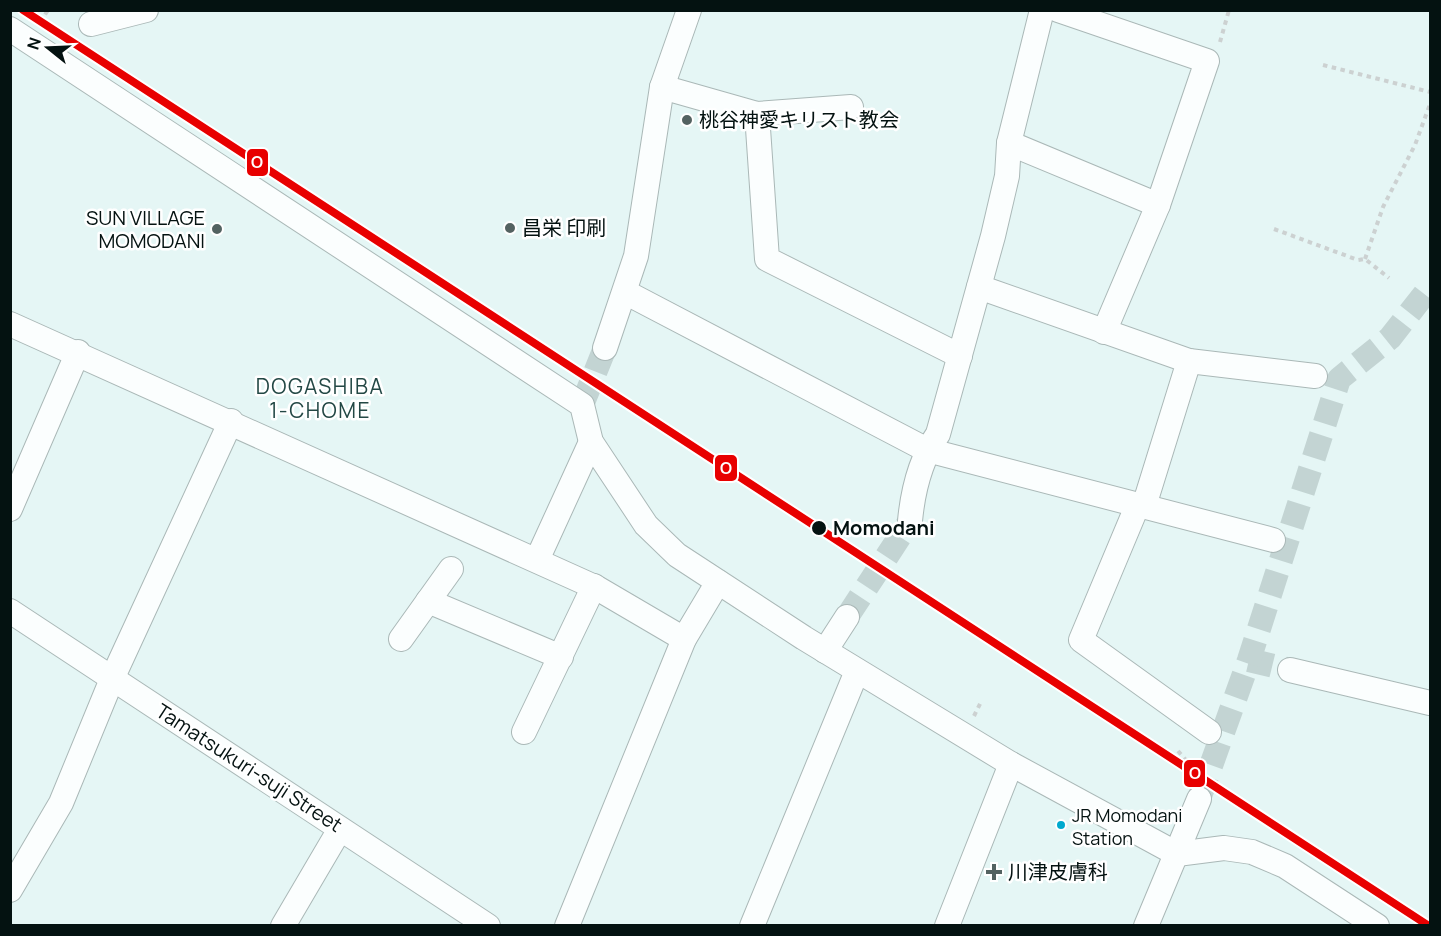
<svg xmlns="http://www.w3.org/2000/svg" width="1441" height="936" font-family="Manrope,'Noto Sans JP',sans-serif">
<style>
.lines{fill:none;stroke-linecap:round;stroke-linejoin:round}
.minor-tunnel{stroke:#c3d4d3;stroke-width:24;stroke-dasharray:24 12;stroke-linecap:butt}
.minor-casing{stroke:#aab8b7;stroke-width:26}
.path{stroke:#ccd1d1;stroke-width:4;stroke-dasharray:4.5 4.5;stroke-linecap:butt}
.minor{stroke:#fbfefe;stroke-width:24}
.rail-1-casing{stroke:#fff;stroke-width:12}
.rail-1{stroke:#e80000;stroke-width:8}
.poi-dot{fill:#536261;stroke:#fff;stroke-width:2}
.stop-dot{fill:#041211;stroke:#fff;stroke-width:2}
.bus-dot{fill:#00a9ce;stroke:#fff;stroke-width:2}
.labels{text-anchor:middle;stroke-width:5;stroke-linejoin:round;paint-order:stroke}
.bus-label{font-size:18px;fill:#041211;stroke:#fff;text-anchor:start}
.poi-label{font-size:20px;fill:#041211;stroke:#fff;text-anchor:start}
.stop-label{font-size:20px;font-weight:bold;fill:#041211;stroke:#fff;text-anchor:start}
.street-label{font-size:20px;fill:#041211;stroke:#fff}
.neighbourhood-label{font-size:21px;letter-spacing:1.5px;fill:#234845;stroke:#fff}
.line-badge{stroke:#fff;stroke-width:2}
.badge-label{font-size:16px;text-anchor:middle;font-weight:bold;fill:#fff}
</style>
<rect width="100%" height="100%" fill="#e5f6f5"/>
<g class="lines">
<g class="minor-tunnel">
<path d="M582,405L605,348"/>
<path d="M847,617L910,521"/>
<path d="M1249,660L1290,670"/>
<path d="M1199,799L1249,660L1339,379L1390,338L1430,287"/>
</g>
<defs>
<g id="minor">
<path d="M1058,10L1207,61L1158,205L1104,332"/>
<path d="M91,24L146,10"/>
<path d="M10,29L582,405L591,442L646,525L677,555L804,638L1011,764L1177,854L1224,848L1252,852L1285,866L1377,926"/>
<path d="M662,87L757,114L851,107"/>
<path d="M757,114L767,259L960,356"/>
<path d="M1009,143L1158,205"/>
<path d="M979,287L1189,361L1315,376"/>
<path d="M625,292L927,450L1273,540"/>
<path d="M10,324L597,588L684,639"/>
<path d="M605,348L636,256L662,87L689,10"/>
<path d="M1138,504L1081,640L1209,732"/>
<path d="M1144,506L1189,361"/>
<path d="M10,509L78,352"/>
<path d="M910,521C913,489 920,460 938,434L993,236L1007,176L1009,143L1042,10"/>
<path d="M537,560L591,442"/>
<path d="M428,601L561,657"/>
<path d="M10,611L488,926"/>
<path d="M401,639L451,569"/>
<path d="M825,651L847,617"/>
<path d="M1290,670L1430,703"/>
<path d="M524,732L594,586"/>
<path d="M10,890L61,803L112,679L231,421"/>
<path d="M283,926L340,829"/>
<path d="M567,926L684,639L718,582"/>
<path d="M752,926L857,671"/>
<path d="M947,926L1011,764"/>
<path d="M1146,926L1199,799"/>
</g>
</defs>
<use href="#minor" class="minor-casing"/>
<g class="path">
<path d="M40,22L48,10"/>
<path d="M1220,42L1229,10"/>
<path d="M1323,65L1430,92"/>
<path d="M1274,229L1358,260L1365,259L1389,278"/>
<path d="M1365,259L1383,207L1415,145L1430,104"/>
<path d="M881,565L899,577"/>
<path d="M974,716L981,702"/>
<path d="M1178,751L1199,775"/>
</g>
<use href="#minor" class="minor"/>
<defs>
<path id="rail-1" d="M23,10L1429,926"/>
</defs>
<use href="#rail-1" class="rail-1-casing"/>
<use href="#rail-1" class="rail-1"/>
</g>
<g class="poi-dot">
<circle cx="687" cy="120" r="6"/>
<circle cx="510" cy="228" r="6"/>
<circle cx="217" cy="229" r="6"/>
<path d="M991 863h6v6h6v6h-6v6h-6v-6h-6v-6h6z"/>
</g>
<circle class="stop-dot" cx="819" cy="528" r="8"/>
<circle class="bus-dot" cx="1061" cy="825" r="5"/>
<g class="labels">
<g class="bus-label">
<text x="1072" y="822">JR Momodani<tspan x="1072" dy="23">Station</tspan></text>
</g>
<g class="poi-label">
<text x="699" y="127">桃谷神愛キリスト教会</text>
<text x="205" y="225" text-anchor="end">SUN VILLAGE<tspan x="205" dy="23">MOMODANI</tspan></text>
<text x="522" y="235">昌栄 印刷</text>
<text x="1008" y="879">川津皮膚科</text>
</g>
<g class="stop-label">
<text x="833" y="535">Momodani</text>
</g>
<g class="street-label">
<text transform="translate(249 768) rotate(33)" y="7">Tamatsukuri-suji Street</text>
</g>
<g class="neighbourhood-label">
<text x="320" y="394">DOGASHIBA<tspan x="320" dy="24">1-CHOME</tspan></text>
</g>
</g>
<g class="line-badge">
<rect x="246" y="148" width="23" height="29" rx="6" fill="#e80000"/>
<rect x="714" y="454" width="24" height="28" rx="6" fill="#e80000"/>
<rect x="1183" y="759" width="23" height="29" rx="6" fill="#e80000"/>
</g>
<g class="badge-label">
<text x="257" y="168">O</text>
<text x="726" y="474">O</text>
<text x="1195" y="779">O</text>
</g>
<rect width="1441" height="936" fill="none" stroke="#041211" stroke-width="24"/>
<g transform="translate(48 48) rotate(288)" stroke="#ffffff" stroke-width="4.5" paint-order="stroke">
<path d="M0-4.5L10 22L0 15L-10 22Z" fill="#041211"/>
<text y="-9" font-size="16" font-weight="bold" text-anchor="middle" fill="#041211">N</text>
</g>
</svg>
